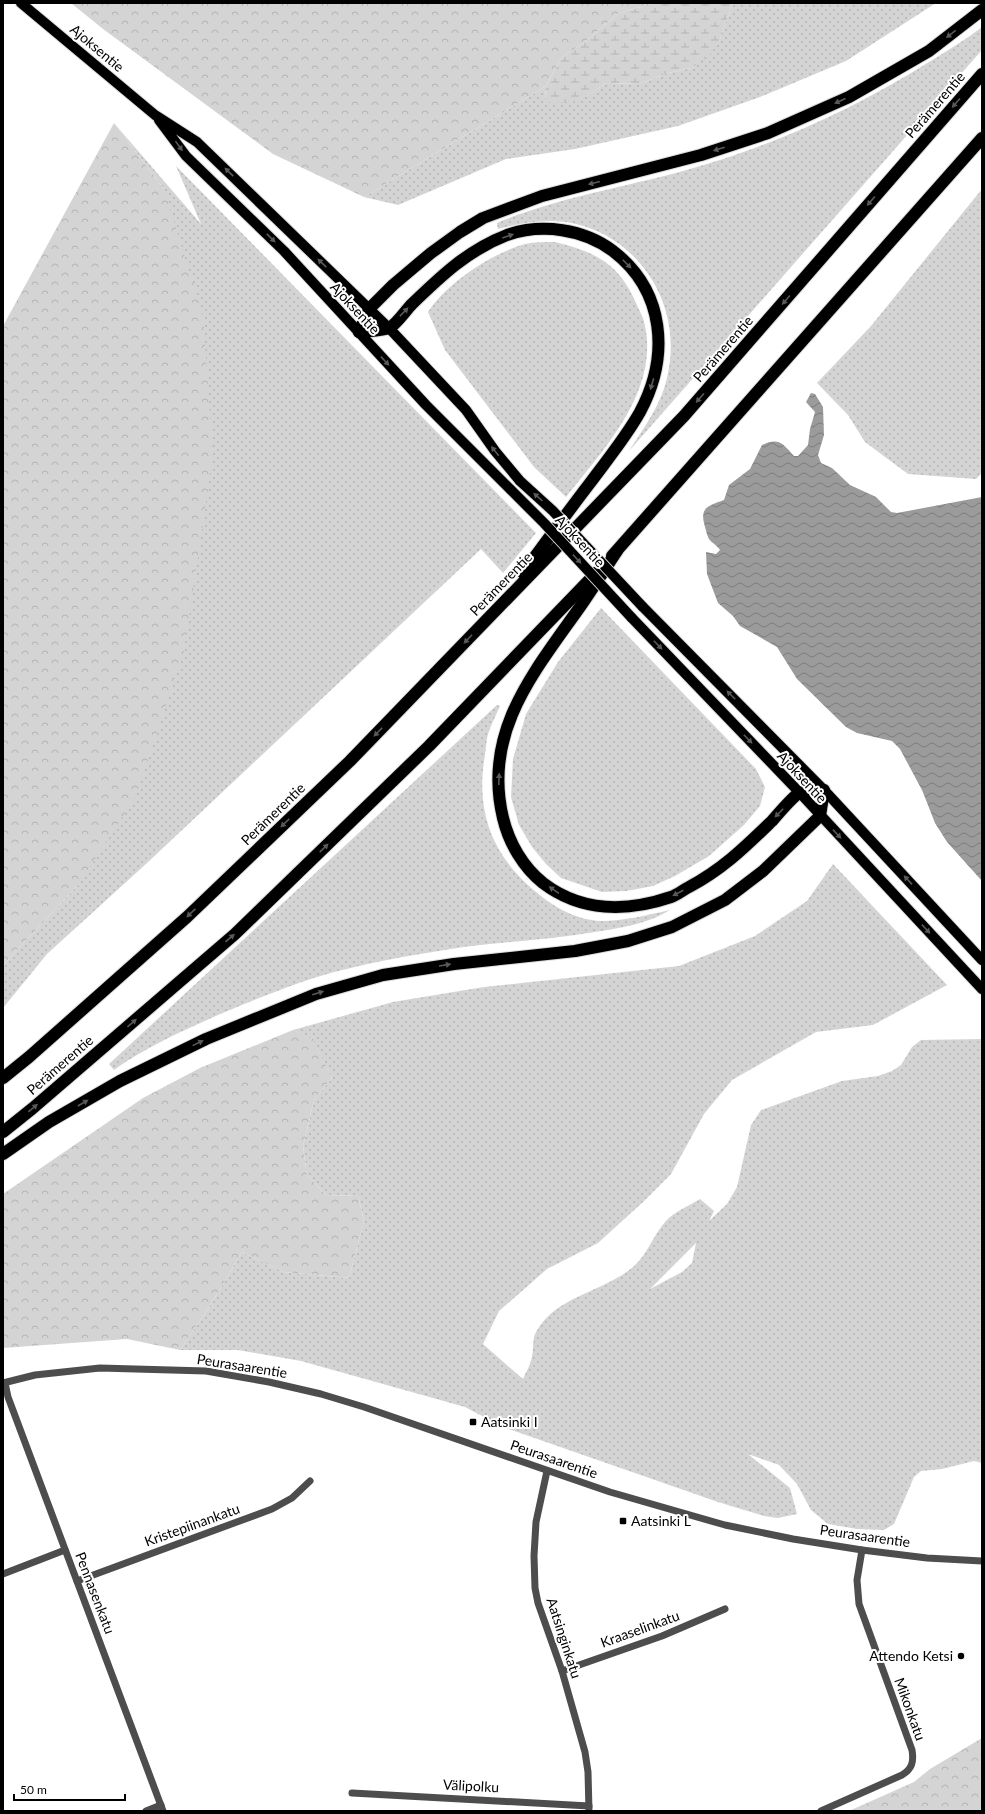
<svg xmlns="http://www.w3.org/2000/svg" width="985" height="1814" font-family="Lato,sans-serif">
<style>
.grass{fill:url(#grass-dots);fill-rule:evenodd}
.forest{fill:url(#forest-crowns)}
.wetland{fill:url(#wetland-marsh)}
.water{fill:url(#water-waves)}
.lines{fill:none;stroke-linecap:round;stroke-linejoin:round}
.major-casing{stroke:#dbdbdb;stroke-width:12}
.highway-casing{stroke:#dbdbdb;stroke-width:14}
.minor{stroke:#4d4d4d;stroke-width:7}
.major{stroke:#000;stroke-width:10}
.highway{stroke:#000;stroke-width:12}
.major-bridge-casing{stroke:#dbdbdb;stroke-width:12;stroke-linecap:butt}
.major-bridge{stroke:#000;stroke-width:10}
.oneway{fill:#595959}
.poi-dot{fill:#000;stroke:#fff;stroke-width:1.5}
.labels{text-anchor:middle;stroke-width:4;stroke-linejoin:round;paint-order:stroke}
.street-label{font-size:14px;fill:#000;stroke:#fff}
.poi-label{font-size:14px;fill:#000;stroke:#fff;text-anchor:start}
</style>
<defs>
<pattern id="grass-dots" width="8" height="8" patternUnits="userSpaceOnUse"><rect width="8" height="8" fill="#d4d4d4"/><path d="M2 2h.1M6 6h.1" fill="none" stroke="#b4b4b4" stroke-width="1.8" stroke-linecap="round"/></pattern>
<pattern id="forest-crowns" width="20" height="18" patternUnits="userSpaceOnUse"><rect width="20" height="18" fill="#d4d4d4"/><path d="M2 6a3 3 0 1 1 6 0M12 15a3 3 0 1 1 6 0" fill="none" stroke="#b4b4b4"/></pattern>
<pattern id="wetland-marsh" width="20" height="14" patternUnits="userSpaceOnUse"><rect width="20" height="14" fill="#d4d4d4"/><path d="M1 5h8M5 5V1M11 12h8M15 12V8" fill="none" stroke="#b4b4b4"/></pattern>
<pattern id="water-waves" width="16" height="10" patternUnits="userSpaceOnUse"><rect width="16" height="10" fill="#9b9b9b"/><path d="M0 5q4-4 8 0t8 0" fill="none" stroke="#7c7c7c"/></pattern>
</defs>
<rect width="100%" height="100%" fill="#fff"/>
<g class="grass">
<path d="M733,3H936L846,61L760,97L678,126L575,149L506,159L398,205L364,197L546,86L545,98L586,97L606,83L639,84L668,73L691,68L719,42Z"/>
<path d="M982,27V50L629,451C645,426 663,402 668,373C682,307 642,240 576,224C550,218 523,222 498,229L497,223C556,198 621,188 683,171C771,147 852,110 929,62C947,51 965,40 982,27Z"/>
<path d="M114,123L201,224L176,166L536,533L503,573L481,549L147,863L47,954L3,1008V965L79,884L164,189Z"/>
<path d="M982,189V473L976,479L908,474L865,442L848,415L817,383L871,326Z"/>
<path d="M555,242C595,252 619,263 636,303C639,310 644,318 645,326C659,392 603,450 566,497L534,467L445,350L428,312C447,283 492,253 525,244C534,242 545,242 555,242Z"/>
<path d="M601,608L756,769L765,787L760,806L744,825L709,856L675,876L653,886L626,891L602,892L561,878L546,864L532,847L519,825L511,797L513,759L526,714L558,662Z"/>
<path d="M497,705L500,706C496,715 491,725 488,734C486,741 486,748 485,755C475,811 492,856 536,892C554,907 576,920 601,921C624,921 647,915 670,910C648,924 620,928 595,932C547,940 498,942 451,949C406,956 360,964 317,977C283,988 251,1001 218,1015C182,1031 146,1047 114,1070L109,1064Z"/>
<path d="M833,864L947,985L873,1025L816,1032L732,1080L704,1114L671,1174L643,1202L598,1243L547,1269L499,1311L483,1344L523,1379C526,1372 531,1364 532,1356C534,1349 532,1339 536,1332C557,1295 602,1293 633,1267C647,1255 653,1236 665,1222C673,1212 689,1206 700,1199L714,1211L709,1221L727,1204L737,1187L751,1125L761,1110L842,1081L878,1076L892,1071L901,1065L912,1047L921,1040L982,1039V1463L974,1461L942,1469L921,1471L914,1477L894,1524L884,1530L857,1529L828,1524L811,1510L797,1484L779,1465L748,1454L790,1488L797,1514L778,1518L764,1516L718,1502L503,1427L465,1407L301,1361L238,1350H180L208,1309L242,1252L284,1272L349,1278L364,1221L358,1196L326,1195L307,1175L303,1146L314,1100L332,1078L313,1040L293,1030L393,1002L484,987L679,966L755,936L807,901ZM696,1243L692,1263L682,1272L650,1289Z"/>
</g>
<g class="forest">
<path d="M71,3H654L619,13L586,41L561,58L546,86L364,197L273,154L103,29Z"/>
<path d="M114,123L164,189L203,316L213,455L184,651L136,796L79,884L3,965V326Z"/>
<path d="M293,1030L313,1039L332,1078L314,1100L303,1146L307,1175L326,1195L358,1196L364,1221L349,1278L284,1272L242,1252L208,1309L180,1350L127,1339L3,1348V1194L143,1098L200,1068Z"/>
<path d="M982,1738V1809L978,1811H849L914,1782L930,1769Z"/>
</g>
<path class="wetland" d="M654,3H733L719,42L708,57L691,68L668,73L639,84L606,83L586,97L571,102L551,103L545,98L546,86L561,58L586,41L619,13Z"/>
<path class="water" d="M811,393L815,394L823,407L824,435L818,455L821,463L832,468L850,485L876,497L891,512L897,513L982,497V881L947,842L935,823L922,790L900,749L892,741L857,733L846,727L797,679L777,647L740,626L733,616L718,603L707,574L706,552L716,554L720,550C717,545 713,544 709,539C707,536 706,530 705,527C699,507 708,506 724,500L729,485L750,469L762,445C779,437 783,444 794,456H798L808,445L810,429L815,412L806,402Z"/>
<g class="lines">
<defs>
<g id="major">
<path d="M21,3L155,115L197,142L389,328L466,410L495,451L520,481"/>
<path d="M159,120L186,156L284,251L426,405L511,490"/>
<path d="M642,606L824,790L982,960"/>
<path d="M631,617L800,793L982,989"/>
</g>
<g id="highway">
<path d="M359,332C366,331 383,331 389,328C396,325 406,310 412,304C441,276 468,250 507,235C542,223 584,229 613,251C665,291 670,356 640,412C626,437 607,460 590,483C567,513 545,543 523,573"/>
<path d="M359,332L369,309L393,285L431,253L460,232L483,218L542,196L701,155L768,133L849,97L929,51L982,10"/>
<path d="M612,556L982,138"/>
<path d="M3,1078L29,1057L187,917L350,761L684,416L982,74"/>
<path d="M3,1132L33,1108L235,934L429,746L597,572"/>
<path d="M3,1154L49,1122L120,1081L206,1039L316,994L383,975L454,964L575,951L628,941L672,927L725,900L763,871L820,816L824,790C817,791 806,790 799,793C793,797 778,814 772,821C745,847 723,869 689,887C683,890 677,895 671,897C627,912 581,912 543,883C523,867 509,843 503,818C482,731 535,671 582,604C594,587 605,569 617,551"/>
</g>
</defs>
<use href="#major" class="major-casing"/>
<use href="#highway" class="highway-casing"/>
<g class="minor">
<path d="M3,1383L35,1375L100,1368L206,1371L269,1382L321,1394L364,1407L610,1492L725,1525L793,1539L862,1550L927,1558L982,1561"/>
<path d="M5,1383L8,1397L163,1811"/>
<path d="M547,1471L536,1522L534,1556L535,1588L538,1603L562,1671L585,1752L588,1772L589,1811"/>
<path d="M3,1574L65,1550"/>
<path d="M77,1581L272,1509L292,1498L310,1481"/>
<path d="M562,1671L662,1636L725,1609"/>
<path d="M352,1793L589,1806"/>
<path d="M146,1811L161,1805"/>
<path d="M821,1811L902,1775C912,1769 914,1762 912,1750L859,1604L857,1580L862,1550"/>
</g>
<use href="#major" class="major"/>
<use href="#highway" class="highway"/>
<defs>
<g id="major-bridge">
<path d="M520,481L553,511L642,606"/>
<path d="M511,490L544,523L631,617"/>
</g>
</defs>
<use href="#major-bridge" class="major-bridge-casing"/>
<use href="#major-bridge" class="major-bridge"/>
</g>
<defs><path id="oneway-solid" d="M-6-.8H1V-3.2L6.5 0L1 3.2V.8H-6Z"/></defs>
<g class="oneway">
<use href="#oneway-solid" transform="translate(951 34) rotate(142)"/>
<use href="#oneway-solid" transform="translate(840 101) rotate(156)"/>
<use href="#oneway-solid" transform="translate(956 103) rotate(131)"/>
<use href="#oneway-solid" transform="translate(179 146) rotate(54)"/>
<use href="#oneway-solid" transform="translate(719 149) rotate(162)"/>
<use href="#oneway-solid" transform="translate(229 172) rotate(-136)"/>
<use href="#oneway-solid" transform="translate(594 183) rotate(166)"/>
<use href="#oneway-solid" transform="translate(871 201) rotate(131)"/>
<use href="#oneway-solid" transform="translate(508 236) rotate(-19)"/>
<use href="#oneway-solid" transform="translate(271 238) rotate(44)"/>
<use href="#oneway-solid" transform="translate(322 263) rotate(-136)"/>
<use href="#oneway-solid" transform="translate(627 264) rotate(45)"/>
<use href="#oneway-solid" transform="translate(786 300) rotate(131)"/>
<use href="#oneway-solid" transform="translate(404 312) rotate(-46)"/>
<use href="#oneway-solid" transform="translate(385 361) rotate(47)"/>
<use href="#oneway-solid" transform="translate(652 384) rotate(106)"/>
<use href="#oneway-solid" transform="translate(700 398) rotate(131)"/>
<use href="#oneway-solid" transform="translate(495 451) rotate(-128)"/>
<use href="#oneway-solid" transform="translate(538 497) rotate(-138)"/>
<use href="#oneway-solid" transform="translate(577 559) rotate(47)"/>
<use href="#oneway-solid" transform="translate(468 639) rotate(134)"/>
<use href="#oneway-solid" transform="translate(658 645) rotate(46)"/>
<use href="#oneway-solid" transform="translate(731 695) rotate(-135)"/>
<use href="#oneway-solid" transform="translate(378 732) rotate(134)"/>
<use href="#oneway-solid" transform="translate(748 739) rotate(46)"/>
<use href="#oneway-solid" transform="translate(499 779) rotate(-88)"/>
<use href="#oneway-solid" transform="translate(779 813) rotate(135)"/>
<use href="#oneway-solid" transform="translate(285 823) rotate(136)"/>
<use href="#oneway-solid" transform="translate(837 834) rotate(47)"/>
<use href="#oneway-solid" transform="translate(324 848) rotate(-44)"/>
<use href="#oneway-solid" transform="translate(908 880) rotate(-133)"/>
<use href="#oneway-solid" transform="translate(554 890) rotate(-146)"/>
<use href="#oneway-solid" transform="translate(678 893) rotate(152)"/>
<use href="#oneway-solid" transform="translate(191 913) rotate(137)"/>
<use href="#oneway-solid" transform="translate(926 929) rotate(47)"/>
<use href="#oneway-solid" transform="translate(230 938) rotate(-41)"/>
<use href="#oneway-solid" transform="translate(445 965) rotate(-9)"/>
<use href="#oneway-solid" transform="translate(318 993) rotate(-18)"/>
<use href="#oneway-solid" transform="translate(132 1023) rotate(-41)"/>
<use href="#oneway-solid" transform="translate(198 1043) rotate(-26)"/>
<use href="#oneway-solid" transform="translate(83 1103) rotate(-30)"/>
<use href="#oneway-solid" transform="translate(33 1108) rotate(-40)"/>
</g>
<g class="poi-dot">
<rect x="469" y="1418" width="8" height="8" rx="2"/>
<rect x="619" y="1517" width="8" height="8" rx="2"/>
<circle cx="961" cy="1656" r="4"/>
</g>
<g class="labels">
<g class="street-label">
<text transform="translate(97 48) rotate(40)" y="5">Ajoksentie</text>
<text transform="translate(935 105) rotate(-49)" y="5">Perämerentie</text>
<text transform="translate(355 308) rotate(47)" y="5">Ajoksentie</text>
<text transform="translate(723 349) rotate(-49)" y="5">Perämerentie</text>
<text transform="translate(580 541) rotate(47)" y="5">Ajoksentie</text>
<text transform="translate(501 584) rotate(-46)" y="5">Perämerentie</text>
<text transform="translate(802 777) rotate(47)" y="5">Ajoksentie</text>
<text transform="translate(273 814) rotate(-44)" y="5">Perämerentie</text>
<text transform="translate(60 1065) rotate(-41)" y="5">Perämerentie</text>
<text transform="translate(242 1366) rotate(9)" y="5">Peurasaarentie</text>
<text transform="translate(554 1459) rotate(19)" y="5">Peurasaarentie</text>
<text transform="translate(192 1525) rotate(-20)" y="5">Kristepiinankatu</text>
<text transform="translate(865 1536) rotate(8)" y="5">Peurasaarentie</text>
<text transform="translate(95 1593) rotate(69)" y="5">Pennasenkatu</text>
<text transform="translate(640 1629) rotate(-20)" y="5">Kraaselinkatu</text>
<text transform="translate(564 1638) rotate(72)" y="5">Aatsinginkatu</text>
<text transform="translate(910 1709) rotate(70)" y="5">Mikonkatu</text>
<text transform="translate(471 1786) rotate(3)" y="5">Välipolku</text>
</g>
<g class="poi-label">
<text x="481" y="1427">Aatsinki I</text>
<text x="631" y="1526">Aatsinki L</text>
<text x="953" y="1661" text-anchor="end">Attendo Ketsi</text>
</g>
</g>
<rect width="985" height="1814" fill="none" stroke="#000000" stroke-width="8"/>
<path d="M14 1794v6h111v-6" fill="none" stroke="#000000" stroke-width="2"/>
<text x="20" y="1794" font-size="12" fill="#000000" stroke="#ffffff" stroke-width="3" paint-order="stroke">50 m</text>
</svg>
